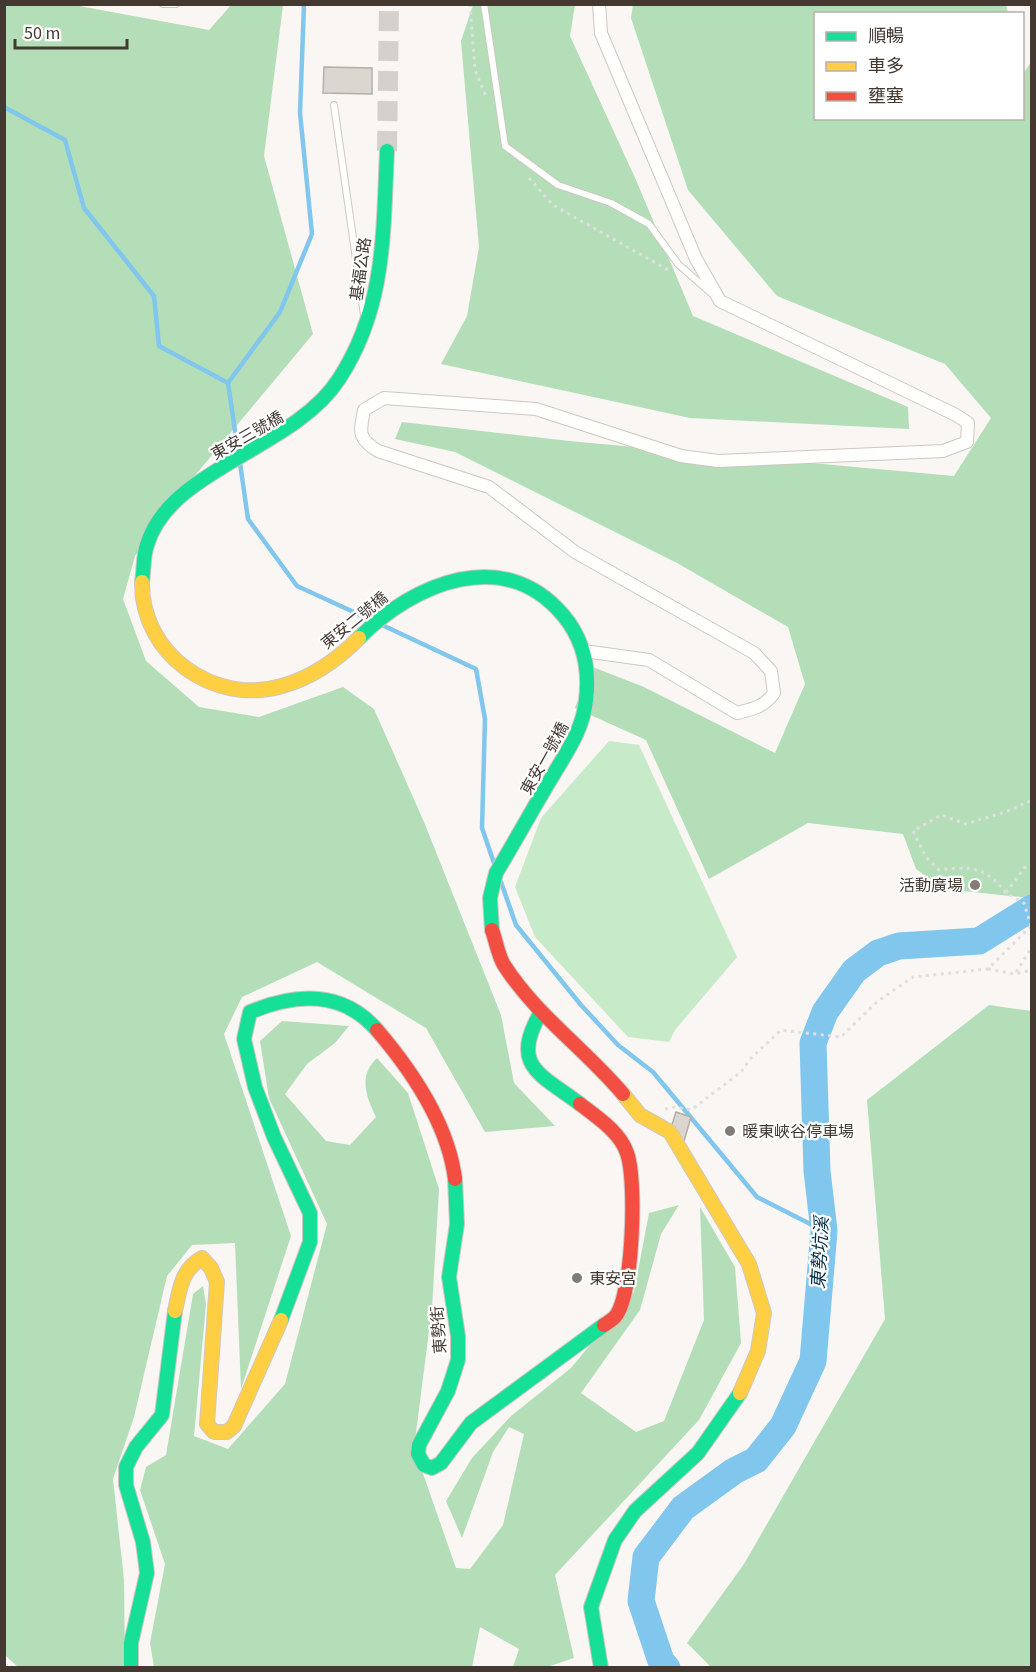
<svg xmlns="http://www.w3.org/2000/svg" width="1036" height="1672" font-family="'Source Sans 3','Noto Sans TC',sans-serif">
<style>
.green{fill:#c7eac9}
.forest{fill:#b4deb8}
.lines{fill:none;stroke-linecap:round;stroke-linejoin:round}
.stream{stroke:#81c6ec;stroke-width:4.5}
.river{stroke:#81c6ec;stroke-width:27}
.building{fill:#dcd6d1;stroke:#b4aea9;stroke-width:1.5}
.primary-tunnel{stroke:#d5d0cc;stroke-width:20;stroke-dasharray:20 10;stroke-linecap:butt}
.lane-casing{stroke:#cec7c2;stroke-width:8}
.street-casing{stroke:#cec7c2;stroke-width:14}
.fast-casing{stroke:#cec7c2;stroke-width:16}
.slow-casing{stroke:#cec7c2;stroke-width:16}
.jam-casing{stroke:#cec7c2;stroke-width:16}
.path{stroke:#e0dede;stroke-width:3;stroke-dasharray:3 4.5;stroke-linecap:butt}
.lane{stroke:#fefefd;stroke-width:6}
.street{stroke:#fefefd;stroke-width:12}
.fast{stroke:#16e098;stroke-width:14}
.slow{stroke:#ffcf43;stroke-width:14}
.jam{stroke:#f24e42;stroke-width:14}
.poi-dot{fill:#837b75;stroke:#fff;stroke-width:2}
.labels{text-anchor:middle;stroke-width:4.5;stroke-linejoin:round;paint-order:stroke}
.street-label{font-size:16px;fill:#443931;stroke:#fff}
.poi-label{font-size:16px;fill:#443931;stroke:#fff;text-anchor:start}
.water-label{font-size:18px;font-style:italic;fill:#022f45;stroke:#fff}
</style>
<rect width="100%" height="100%" fill="#f9f6f3"/>
<path class="green" d="M609,741L639,745L737,957L675,1030L669,1042L628,1037L535,937L515,887L541,818Z"/>
<g class="forest">
<path d="M633,4L1006,5L1008,13L816,14V118H1022L1023,74L1031,62V898L943,889L916,869L903,834L808,823L709,879L646,740L575,708L590,666L644,687L775,753L805,684L788,627L677,563L455,452L395,439L402,422L569,441L954,476L991,418L945,364L777,296L688,190L631,18Z"/>
<path d="M4,5H74L209,30L231,5H283L264,156L313,334L167,509L135,556L123,599L146,661L199,707L259,717L343,687L374,709L424,822L501,1015L514,1083L555,1126L485,1132L426,1028L317,962L242,997L224,1034L291,1236L241,1389L235,1243L192,1245L167,1276L134,1417L113,1479L124,1580L125,1667H18L5,1655Z"/>
<path d="M473,5H575L570,36L636,180L693,316L908,407L909,429L690,418L441,364L467,316L479,247L461,41Z"/>
<path d="M989,1005L1031,1011V1667H711L687,1643L744,1564L885,1319L867,1100Z"/>
<path d="M282,1021L349,1026L335,1043L307,1064L285,1094L326,1141L350,1145L376,1117C366,1096 358,1076 377,1058L408,1093L439,1189L432,1308L414,1448L456,1568L470,1569L503,1525L524,1434L509,1427L493,1452L462,1538L446,1501L472,1458L511,1416L571,1368L634,1292L649,1213L679,1205L661,1234L640,1310L581,1393L636,1432L664,1421L704,1320L700,1207L735,1267L741,1343L699,1420L555,1575L574,1658L547,1667H513L519,1649L480,1627L472,1667H154L150,1643L165,1564L140,1490L146,1467L166,1455L193,1294L203,1286L206,1304L194,1436L228,1449L285,1384L327,1224L269,1098L260,1041Z"/>
</g>
<g class="lines">
<g class="stream">
<path d="M4,107L65,140L84,208L154,296L159,346L228,383L238,451"/>
<path d="M228,383L280,312L312,234L300,113L304,4"/>
<path d="M240,463L248,519L297,586L369,619"/>
<path d="M380,624L476,669L485,719L482,828L494,863"/>
<path d="M501,882L516,925L581,1005L618,1045L653,1072L757,1197L824,1231"/>
</g>
<path class="river" d="M667,1668L661,1661L641,1601L646,1557L683,1508L734,1471L756,1460L783,1426L813,1361L824,1231L817,1171L813,1043L825,1012L854,971L878,953L899,946L979,941L1032,908"/>
</g>
<g class="building">
<path d="M324,67L372,68V94L323,93Z"/>
<path d="M676,1112L691,1117L684,1141L668,1137Z"/>
</g>
<g class="lines">
<path class="primary-tunnel" d="M387,151L389,4"/>
<defs>
<g id="lane">
<path d="M163,4H176"/>
<path d="M484,4L505,146L558,185L611,203L649,224L678,264L711,293"/>
<path d="M334,105L364,315"/>
</g>
<path id="street" d="M584,651L649,660L737,713C753,709 764,707 774,693L771,671L754,653L575,552L489,487L378,451C357,438 360,432 364,410L384,398L536,409L681,456L718,461L943,451L967,442L968,423L956,415L720,301L696,259L601,33L599,4"/>
<g id="fast">
<path d="M142,582C144,570 143,556 147,545C169,469 294,449 339,379C386,307 383,233 387,151"/>
<path d="M359,638C414,583 504,545 563,615C584,640 590,668 586,700C583,731 564,756 549,782C531,812 514,843 496,873L490,898L492,930"/>
<path d="M541,1012C510,1066 539,1073 580,1104"/>
<path d="M455,1179L457,1224L449,1277L458,1336V1360L448,1391L419,1445L418,1454L424,1465L432,1468L441,1463L471,1423L604,1325"/>
<path d="M281,1320L310,1242V1213L274,1137L255,1087L244,1039L250,1012C296,993 342,990 377,1030"/>
<path d="M131,1668V1643L147,1573L143,1542L126,1485V1467L136,1447L162,1415L175,1311"/>
<path d="M601,1668L591,1607L615,1540L635,1511L698,1453L740,1393"/>
</g>
<g id="slow">
<path d="M142,582C141,654 214,706 282,686C311,678 338,659 359,638"/>
<path d="M623,1094L640,1115L670,1132L749,1264L764,1313L758,1351L740,1393"/>
<path d="M175,1311C180,1289 181,1270 202,1258L211,1268L217,1282L207,1424L214,1432H227L234,1426L281,1320"/>
</g>
<g id="jam">
<path d="M492,930C496,941 498,955 504,965C536,1015 585,1049 623,1094"/>
<path d="M377,1030C412,1071 448,1124 455,1179"/>
<path d="M580,1104C597,1117 620,1132 627,1153C637,1180 633,1296 615,1317C612,1320 607,1323 604,1325"/>
</g>
</defs>
<use href="#lane" class="lane-casing"/>
<use href="#street" class="street-casing"/>
<use href="#fast" class="fast-casing"/>
<use href="#slow" class="slow-casing"/>
<use href="#jam" class="jam-casing"/>
<g class="path">
<path d="M470,4L475,70L487,99"/>
<path d="M529,178L553,205L670,271"/>
<path d="M1006,893C985,866 970,866 939,870L926,857L913,831L941,815L966,824L1008,811L1032,800"/>
<path d="M1031,926L1024,903L1006,893L1024,868L1032,865"/>
<path d="M988,969L1015,974L1032,970"/>
<path d="M1016,972L1032,947"/>
<path d="M665,1109L675,1107L691,1110L741,1072L751,1058L781,1030L841,1037L878,1001L913,977L988,969L1031,926"/>
</g>
<use href="#lane" class="lane"/>
<use href="#street" class="street"/>
<use href="#fast" class="fast"/>
<use href="#slow" class="slow"/>
<use href="#jam" class="jam"/>
</g>
<g class="poi-dot">
<circle cx="975" cy="885" r="6"/>
<circle cx="730" cy="1131" r="6"/>
<circle cx="577" cy="1278" r="6"/>
</g>
<g class="labels">
<g class="street-label">
<text transform="translate(360 269) rotate(-82)" y="6">基福公路</text>
<text transform="translate(247 435) rotate(-30)" y="6">東安三號橋</text>
<text transform="translate(354 620) rotate(-39)" y="6">東安二號橋</text>
<text transform="translate(544 758) rotate(-61)" y="6">東安一號橋</text>
<text transform="translate(438 1330) rotate(-94)" y="6">東勢街</text>
</g>
<g class="poi-label">
<text x="963" y="891" text-anchor="end">活動廣場</text>
<text x="742" y="1137">暖東峽谷停車場</text>
<text x="589" y="1284">東安宮</text>
</g>
<g class="water-label">
<text transform="translate(820 1253) rotate(-87)" y="6">東勢坑溪</text>
</g>
</g>
<rect width="1036" height="1672" fill="none" stroke="#443931" stroke-width="12"/>
<rect x="814" y="12" width="210" height="108" fill="#ffffff" stroke="#b4b0ad" stroke-width="1.5"/>
<rect x="826" y="32" width="30" height="9" fill="#16e098" stroke="#b4b0ad" stroke-width="1.5"/>
<text x="868" y="42" font-size="18" fill="#443931">順暢</text>
<rect x="826" y="62" width="30" height="9" fill="#ffcf43" stroke="#b4b0ad" stroke-width="1.5"/>
<text x="868" y="72" font-size="18" fill="#443931">車多</text>
<rect x="826" y="92" width="30" height="9" fill="#f24e42" stroke="#b4b0ad" stroke-width="1.5"/>
<text x="868" y="102" font-size="18" fill="#443931">壅塞</text>
<path d="M15 39v9h112v-9" fill="none" stroke="#443931" stroke-width="3"/>
<text x="24" y="39" font-size="18" fill="#443931" stroke="#ffffff" stroke-width="4.5" paint-order="stroke">50 m</text>
</svg>
